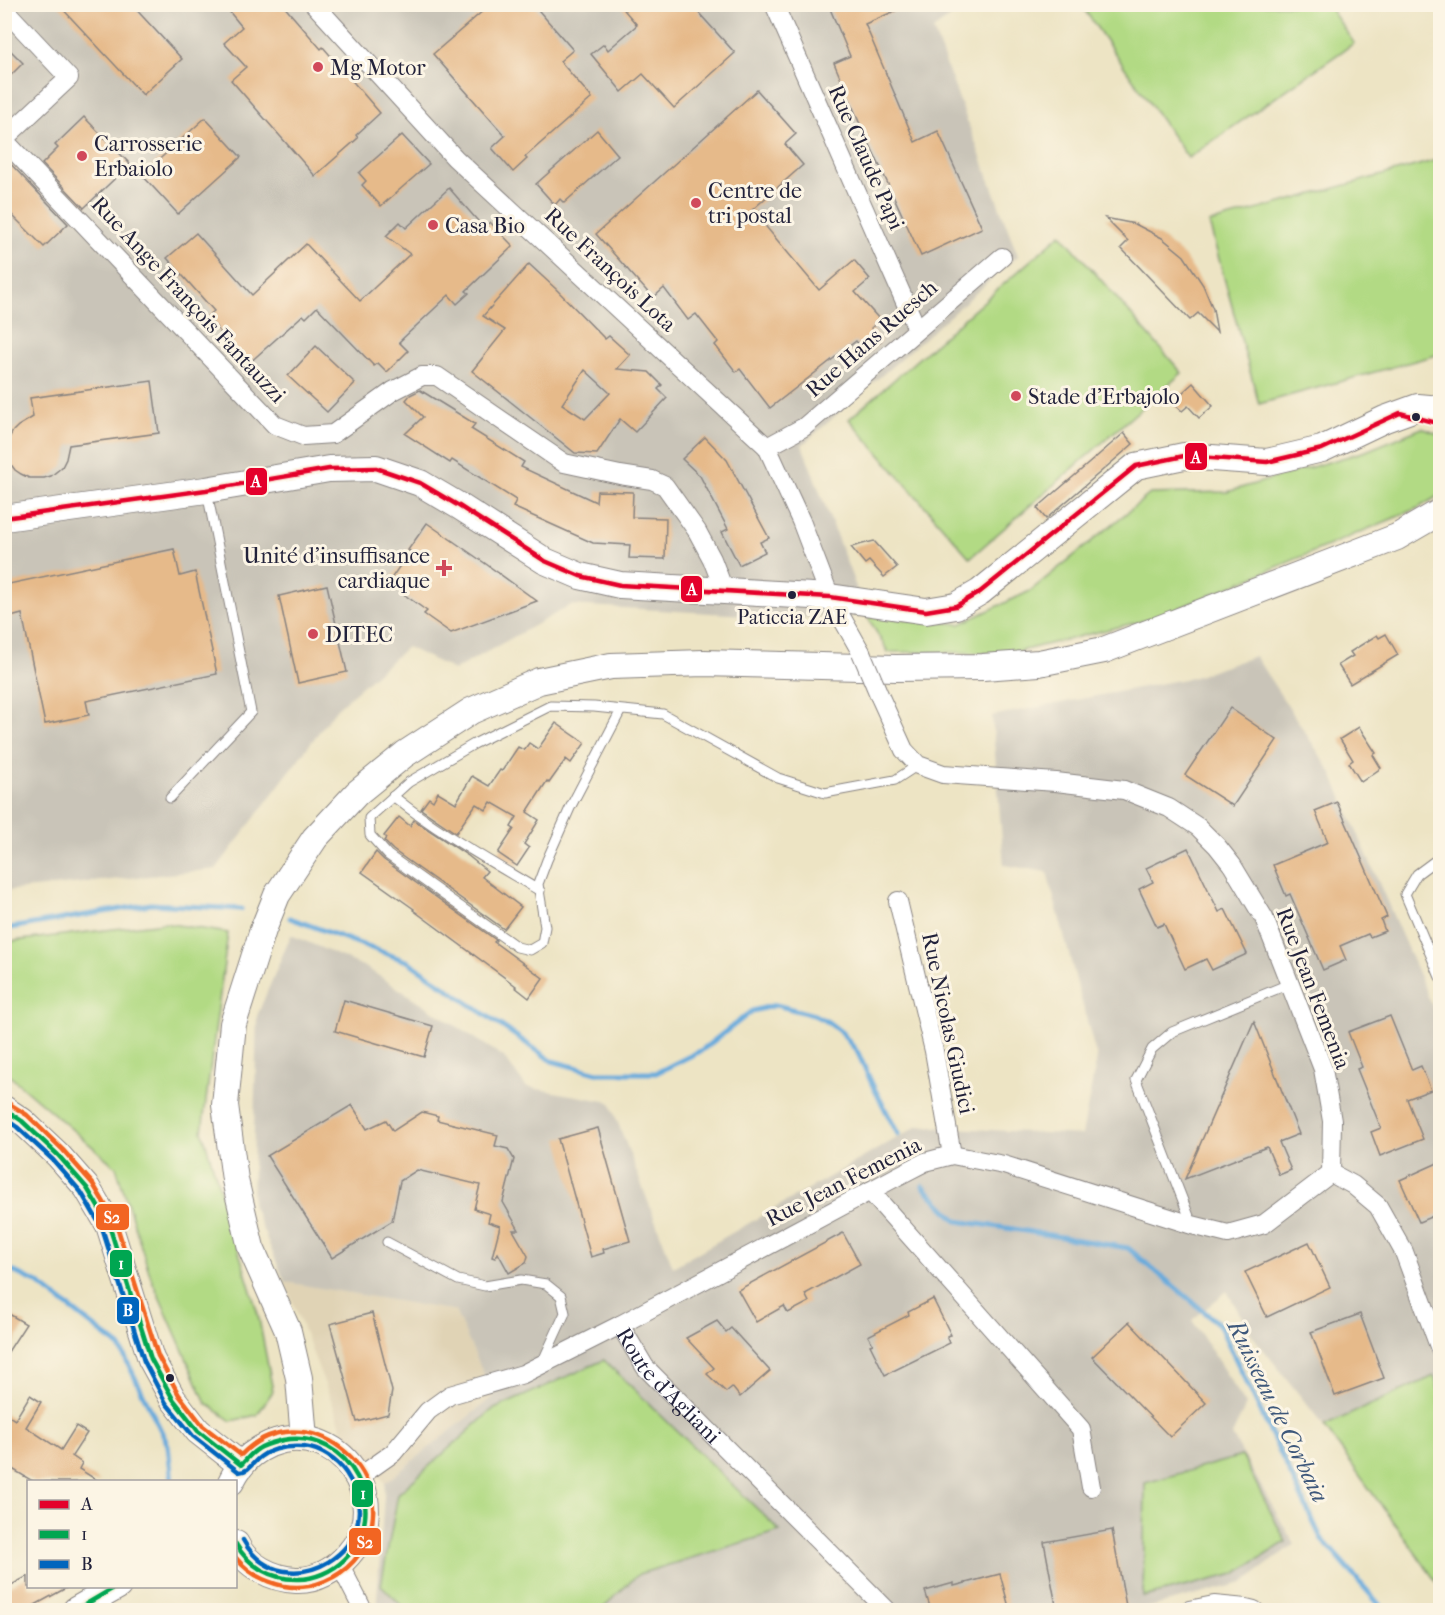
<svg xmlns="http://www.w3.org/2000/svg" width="1445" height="1615" font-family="'IM FELL French Canon',serif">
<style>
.built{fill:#e0d3b5}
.industrial{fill:#c9c4b8}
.green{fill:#b2da84;stroke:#6a7e60;stroke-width:1.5}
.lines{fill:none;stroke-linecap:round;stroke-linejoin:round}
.stream{stroke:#67aadc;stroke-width:5}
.building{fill:#e6ba8a;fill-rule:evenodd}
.lane-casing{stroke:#888380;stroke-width:11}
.street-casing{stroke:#888380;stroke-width:20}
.secondary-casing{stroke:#888380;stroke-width:28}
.lane{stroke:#fff;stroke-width:9}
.street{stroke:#fff;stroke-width:18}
.secondary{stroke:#fff;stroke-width:26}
.street-bridge-casing{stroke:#888380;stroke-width:20;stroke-linecap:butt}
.street-bridge{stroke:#fff;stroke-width:18}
.bus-1-casing{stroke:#fcf5e5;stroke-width:9}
.bus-2-casing{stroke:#fcf5e5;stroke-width:9}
.bus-3-casing{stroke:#fcf5e5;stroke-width:9}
.bus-4-casing{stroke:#fcf5e5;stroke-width:9}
.bus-1{stroke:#e4002b;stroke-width:4.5}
.bus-2{stroke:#00a651;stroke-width:4.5}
.bus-3{stroke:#0065bd;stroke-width:4.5}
.bus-4{stroke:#f26522;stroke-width:4.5}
.poi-dot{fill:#d1495b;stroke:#fcf5e5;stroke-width:2}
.bus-dot{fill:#22223b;stroke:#fcf5e5;stroke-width:2}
.labels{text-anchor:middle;stroke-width:6;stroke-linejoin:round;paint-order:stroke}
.bus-label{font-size:20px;fill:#22223b;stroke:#fcf5e5}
.poi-label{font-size:22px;fill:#22223b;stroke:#fcf5e5;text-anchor:start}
.street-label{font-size:22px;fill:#22223b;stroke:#fcf5e5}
.water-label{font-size:24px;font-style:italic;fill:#3e587b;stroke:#fcf5e5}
.line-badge{stroke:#fcf5e5;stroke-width:2}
.badge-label{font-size:16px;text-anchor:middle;font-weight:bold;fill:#fff}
</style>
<rect width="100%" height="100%" fill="#fcf5e5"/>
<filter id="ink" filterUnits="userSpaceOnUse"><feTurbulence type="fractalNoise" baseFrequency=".0167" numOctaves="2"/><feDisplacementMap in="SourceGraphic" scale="12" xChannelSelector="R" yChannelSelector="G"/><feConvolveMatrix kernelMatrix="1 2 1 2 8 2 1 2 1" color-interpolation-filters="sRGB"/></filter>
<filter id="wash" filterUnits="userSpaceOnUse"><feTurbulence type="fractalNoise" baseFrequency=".008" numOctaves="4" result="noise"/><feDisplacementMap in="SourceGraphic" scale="24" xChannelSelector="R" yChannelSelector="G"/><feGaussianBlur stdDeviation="1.35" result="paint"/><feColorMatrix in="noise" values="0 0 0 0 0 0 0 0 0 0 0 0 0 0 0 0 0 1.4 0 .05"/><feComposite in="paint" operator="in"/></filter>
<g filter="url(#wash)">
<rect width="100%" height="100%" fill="#ede4c4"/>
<path class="built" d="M285,1282L455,1311L494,1396L385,1483L342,1428Z"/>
<g class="industrial">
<path d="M4,5H966L933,30L1018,256L802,445L867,616L800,618L571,605L454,670L407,647L337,708L216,869L5,891Z"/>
<path d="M1255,656L1331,772L1440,1024V1393L1434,1377L1324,1426L1252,1335L1227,1291L1192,1320L1246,1405L1232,1435L1294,1544L1243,1583L1139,1610H380L377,1598L385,1483L494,1396L455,1311L285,1282L252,1204L257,1016L291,935L365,967L504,1057L526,1087L610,1102L673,1267L918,1126L1082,1135L1097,1058L1047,872L1004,865L992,716L1195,677Z"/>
</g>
<g class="green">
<path d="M1081,5H1328L1354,43L1188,158Z"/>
<path d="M1440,159V354L1259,404L1209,223Z"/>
<path d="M1061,234L1182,373L970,558L849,419Z"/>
<path d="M1422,428L1440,435V495L1418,508L1155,618L1012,653L888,652L867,616L960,624L1030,591L1150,494L1227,492L1366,451Z"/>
<path d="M164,923L228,933L202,1131L258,1314L273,1391L257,1415L231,1421L206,1403L151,1278L116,1167L5,1072V942Z"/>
<path d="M604,1360L780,1531L639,1574L600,1610H406L381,1585L398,1494L492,1410Z"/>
<path d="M1434,1376L1440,1393V1587L1324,1426Z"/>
<path d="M1242,1456L1286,1542L1235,1574L1143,1597L1145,1483Z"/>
</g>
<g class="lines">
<g class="stream">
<path d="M290,918L409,962L552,1061L597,1073H656L702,1050L752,1011L776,1005L814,1015L828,1022L842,1033L858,1053L873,1086L898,1134"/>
<path d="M4,929L151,904L241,909"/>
<path d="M923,1186L957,1221L1013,1229L1128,1248L1219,1324L1321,1538L1384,1610"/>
<path d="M4,1267L38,1283L120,1347L168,1445L172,1482"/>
</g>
</g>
<g id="blocks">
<g class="building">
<path d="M58,4H131L182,59L143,95Z"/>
<path d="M223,4H282L321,49L323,47L380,113L356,135L358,138L315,176L231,80L246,67L224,43L242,27Z"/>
<path d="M491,4H533L573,50L560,61L592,98L525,157L527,159L513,172L492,148L505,136L433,54Z"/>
<path d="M619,4H707L698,12L735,53L674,108L643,74L622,92L591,54L604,44L608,50L637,25Z"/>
<path d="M828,4H911L865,24L915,142L938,131L982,228L921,256L866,136H865L834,63L850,56Z"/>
<path d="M4,44L23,63L4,82Z"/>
<path d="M757,90L796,134L785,144L803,165L752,210L819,290L854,260L870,279L855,292L880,320L871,328L881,341L867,354L856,341L770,408L740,369L736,372L715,345L718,342L696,314L688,320L664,288L653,298L596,234Z"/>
<path d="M84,117L130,164L84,208L42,164L58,148L55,145Z"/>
<path d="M205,118L241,157L178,214L142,175Z"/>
<path d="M597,130L618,155L564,203L560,199L555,205L536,184Z"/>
<path d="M402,135L429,164L381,206L362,185L366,181L359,173Z"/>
<path d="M4,157L68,224L44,247L4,207Z"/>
<path d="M449,188L484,228L490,222L513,246L466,291L469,293L457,304L449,295L399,342L408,351L387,372L378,363L374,366L317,307L306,318L303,315L248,364L207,317L214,311L167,258L196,233L252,295L306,244L360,301L410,254L386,236L400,222L406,228Z"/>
<path d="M1105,218L1135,224L1162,238L1184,256L1203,285L1213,309L1217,332L1198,313L1190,320L1121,248L1128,241Z"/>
<path d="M529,264L556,289L605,339L609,336L630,355L617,369L649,372L662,385L658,389L667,398L635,432L620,419L597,454L575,453L472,371L505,330L483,316ZM585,370L610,393L585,419L562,404Z"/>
<path d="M316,346L355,383L327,412L288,376Z"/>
<path d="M152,381L159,433L69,445L66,459L62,467L51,476L44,478H29L21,474L15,470L4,455V450L7,449L9,438L13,431L18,426L33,417L30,398Z"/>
<path d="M1193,383L1213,406L1199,418L1188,406L1182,411L1172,402Z"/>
<path d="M420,390L475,424L471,429L524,462L521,467L596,502L597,491L633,492L632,517L666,518L665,559L629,558L630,545L593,543L513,507L516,500L452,460L450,463L405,434L423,417L406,400L410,395Z"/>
<path d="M1124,433L1133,444L1046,519L1037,508Z"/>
<path d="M705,437L727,460L769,538L760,542L765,552L739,565L722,532L728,529L700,476L682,459Z"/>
<path d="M427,523L486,564L537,601L451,633L424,614L427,611L388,583L410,551L408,550Z"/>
<path d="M874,541L897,567L884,577L869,561L865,564L851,547Z"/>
<path d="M174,549L180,576L195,572L217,674L86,701L89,715L45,724L22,614L7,618L4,604V585Z"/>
<path d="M327,585L347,672L298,683L279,596Z"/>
<path d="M1386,634L1398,655L1350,684L1338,665L1353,656L1350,652L1377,635L1379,638Z"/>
<path d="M1230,708L1277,740L1233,806L1185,775Z"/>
<path d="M556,723L585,743L571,763L566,759L549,783L547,781L527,812L539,820L524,844L529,848L517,866L498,853L514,829L511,827L517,817L491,802L486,810L476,804L456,833L421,809L429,798L433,801L438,792L456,803L472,776L489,786L500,770L502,771L518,747L524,750L529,743L538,749Z"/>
<path d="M1359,727L1376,753L1373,755L1381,768L1361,782L1349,763L1353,760L1340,739Z"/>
<path d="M1337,802L1387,917L1381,920L1385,931L1370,937L1368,934L1340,946L1346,960L1323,970L1290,894L1286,896L1273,865L1328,842L1315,811Z"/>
<path d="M399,817L410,826L414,820L467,855L487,871L482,877L521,907L504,929L393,850L384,841L386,838L384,836Z"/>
<path d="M1188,848L1219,912L1225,909L1247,954L1212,970L1206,959L1185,969L1164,924L1157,927L1139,889L1153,882L1146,868Z"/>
<path d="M376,852L384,860L496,940L494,942L543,978L529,998L515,987L516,986L413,910L414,909L362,872Z"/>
<path d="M344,1000L433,1026L424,1057L335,1031Z"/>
<path d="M1390,1016L1412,1070L1421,1066L1431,1090L1407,1099L1423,1139L1380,1156L1371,1132L1381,1128L1357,1069L1362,1067L1348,1032Z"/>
<path d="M1254,1021L1299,1134L1279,1142L1291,1170L1279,1175L1267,1147L1185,1179Z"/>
<path d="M352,1105L367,1129L386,1120L393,1131L422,1112L438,1116L437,1120L498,1135L495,1146L508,1149L514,1159L503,1202L519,1230H513L528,1256L526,1263L509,1273L498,1253L495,1258L492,1257L500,1226L488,1222L490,1214L474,1209L480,1185L417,1170L400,1181L392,1221L332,1258L267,1156Z"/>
<path d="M598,1128L630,1241L603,1249L604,1253L591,1257L558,1139Z"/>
<path d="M1440,1162V1213L1419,1222L1400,1180Z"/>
<path d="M843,1233L860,1264L805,1294L809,1302L788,1313L784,1306L756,1322L738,1290Z"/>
<path d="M1309,1242L1330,1287L1267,1317L1245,1272Z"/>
<path d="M933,1299L951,1335L947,1336L950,1343L885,1375L870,1345L873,1344L868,1336L909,1315L908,1312Z"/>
<path d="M4,1311L26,1324L4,1358Z"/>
<path d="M372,1313L392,1391L388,1414L357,1422L330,1324Z"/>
<path d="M1360,1314L1384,1378L1335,1396L1311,1332Z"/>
<path d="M717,1321L726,1332L731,1328L770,1371L740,1397L732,1387L726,1392L707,1374L714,1368L686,1338Z"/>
<path d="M1129,1322L1206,1403L1170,1437L1092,1357Z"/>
<path d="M30,1395L41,1402L26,1427L61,1450L76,1426L87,1433L72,1456L82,1463L79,1469L100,1482H34L4,1464V1413L15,1420Z"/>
<path d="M1112,1530L1126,1606L1102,1611H1057L1044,1542Z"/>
<path d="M1000,1574L1010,1611H942L940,1605L930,1607L925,1591L954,1583V1586Z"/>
<path d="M28,1576V1587H68L24,1611H4V1589Z"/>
</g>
</g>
</g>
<g filter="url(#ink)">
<use href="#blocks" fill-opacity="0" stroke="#888380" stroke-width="1.5"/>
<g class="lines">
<defs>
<g id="lane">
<path d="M621,710L570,808L547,860L538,884L545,927L542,943L530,950L517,947L388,855L370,835L369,818L409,782L474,744L550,706L594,707L663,714L778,778L825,793L895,780L918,765"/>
<path d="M393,796C439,833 490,861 540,891"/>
<path d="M170,798L251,712L207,492"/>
<path d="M1440,857L1417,874L1405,894L1440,977"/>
<path d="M1192,1224L1136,1080L1152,1049L1172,1032L1289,984"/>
<path d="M387,1242L458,1280L485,1286L521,1280L546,1284L561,1296L565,1313L542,1363"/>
</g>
<g id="street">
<path d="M314,4L455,158L767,447L801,521L830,597L861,652"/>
<path d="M774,4L917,329"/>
<path d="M4,9L69,78L4,139"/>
<path d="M4,140L275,425L303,436L333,434L393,391L422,376H437L564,463L620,475L652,480L665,486L697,531L712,559L724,590"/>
<path d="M767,447L804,427L1002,257"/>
<path d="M880,697L904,750L918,765L943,774L1056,782L1124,790L1169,808L1198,827L1217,846L1232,865L1264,918L1323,1069L1332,1121L1331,1173"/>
<path d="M898,901L934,1051L952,1155"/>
<path d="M1331,1173L1353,1185L1378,1206L1404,1252L1440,1349"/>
<path d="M870,1191L1081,1429L1091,1487"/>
<path id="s1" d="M620,1325L645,1367L887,1610"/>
<path d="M359,1477L393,1453L428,1411L450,1395L523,1374L620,1325L898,1176L925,1162L952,1155L1004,1165L1192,1225L1228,1234L1264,1224L1331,1173"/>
<path d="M340,1565L363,1610"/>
<path d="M1189,1610L1214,1605L1246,1608L1254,1610"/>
</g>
<g id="secondary">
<path d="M4,518L206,490L329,469L376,468L420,483L459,506L545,561L580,576L620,585L830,597L926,611L956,606L980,592L1136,466L1184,456L1267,462L1322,449L1385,419L1418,407L1440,409"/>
<path d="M4,1109L22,1121L58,1155L87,1188L109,1225L151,1359L173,1399L198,1431L241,1465"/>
<path d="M304,1439L299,1378L288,1331L251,1248L235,1180L225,1105L233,1024L263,930L277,895L315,838L357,793L405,754L471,711L539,681L611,666L704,663L896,668L983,667L1039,663L1104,650L1397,537L1440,512"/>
<path d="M231,1482C234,1476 237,1470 241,1466C248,1456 259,1449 270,1444C337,1417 397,1501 348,1555C335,1570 316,1581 296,1580C273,1579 246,1566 236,1544"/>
<path d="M76,1610L118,1586"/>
</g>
</defs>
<use href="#lane" class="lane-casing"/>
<use href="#street" class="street-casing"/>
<use href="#secondary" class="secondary-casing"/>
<use href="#lane" class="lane"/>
<use href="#street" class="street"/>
<use href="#secondary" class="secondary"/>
<defs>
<path id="street-bridge" d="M861,652L880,697"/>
</defs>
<use href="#street-bridge" class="street-bridge-casing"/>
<use href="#street-bridge" class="street-bridge"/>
<defs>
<path id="bus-1" d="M4,518L206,490L329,469L376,468L420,483L459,506L545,561L580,576L620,585L830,597L926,611L956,606L980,592L1136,466L1184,456L1267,462L1322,449L1400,413L1440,424"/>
<g id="bus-2">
<path d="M4,1109L22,1121L58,1155L87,1188L109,1225L151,1359L173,1399L198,1431L241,1465C246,1460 251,1453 258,1449C265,1444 275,1442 283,1440C350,1428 393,1511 345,1559C333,1571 313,1580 296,1579C271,1579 248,1566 236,1544"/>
<path d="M76,1610L117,1586"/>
</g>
<path id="bus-3" d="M4,1118L17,1127L53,1160L81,1192L102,1228L144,1361L166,1403L193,1436L239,1472C249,1472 253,1462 260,1457C272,1448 290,1446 304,1447C321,1449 337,1460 346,1473C397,1547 283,1613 243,1540"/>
<path id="bus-4" d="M8,1103L27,1115L63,1150L93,1184L116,1223L158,1356L179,1395L203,1426L241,1455C302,1391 406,1470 363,1548C352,1568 332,1581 309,1586C282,1591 252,1578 236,1558"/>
</defs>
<use href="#bus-1" class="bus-1-casing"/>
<use href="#bus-2" class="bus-2-casing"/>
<use href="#bus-3" class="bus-3-casing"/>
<use href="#bus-4" class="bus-4-casing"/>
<use href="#bus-1" class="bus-1"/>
<use href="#bus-2" class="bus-2"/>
<use href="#bus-3" class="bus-3"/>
<use href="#bus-4" class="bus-4"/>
</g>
</g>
<g class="poi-dot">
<circle cx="318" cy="67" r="6"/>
<circle cx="82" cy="156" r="6"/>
<circle cx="696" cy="203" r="6"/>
<circle cx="433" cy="225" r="6"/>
<circle cx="1016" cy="396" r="6"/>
<path d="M441 559h6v6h6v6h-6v6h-6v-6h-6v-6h6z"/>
<circle cx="313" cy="634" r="6"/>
</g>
<g class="bus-dot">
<circle cx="1416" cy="417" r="5"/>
<circle cx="792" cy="595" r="5"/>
<circle cx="170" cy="1378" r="5"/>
</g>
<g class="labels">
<g class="bus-label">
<text x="792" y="624">Paticcia ZAE</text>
</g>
<g class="poi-label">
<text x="330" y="75">Mg Motor</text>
<text x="94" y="151">Carrosserie<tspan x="94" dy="25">Erbaiolo</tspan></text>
<text x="708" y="198">Centre de<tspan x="708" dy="25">tri postal</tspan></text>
<text x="445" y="233">Casa Bio</text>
<text x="1028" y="404">Stade d'Erbajolo</text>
<text x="430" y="563" text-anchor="end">Unité d'insuffisance<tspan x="430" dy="25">cardiaque</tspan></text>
<text x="325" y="642">DITEC</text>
</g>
<g class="street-label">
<text transform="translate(867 157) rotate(66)" y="8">Rue Claude Papi</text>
<text transform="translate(611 269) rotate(43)" y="8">Rue François Lota</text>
<text transform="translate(189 299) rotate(47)" y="8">Rue Ange François Fantauzzi</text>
<text transform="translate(871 338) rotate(-41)" y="8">Rue Hans Ruesch</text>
<text transform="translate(1314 988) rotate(69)" y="8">Rue Jean Femenia</text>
<text transform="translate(949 1023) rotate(78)" y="8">Rue Nicolas Giudici</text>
<text transform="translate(843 1181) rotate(-27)" y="8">Rue Jean Femenia</text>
<text dy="8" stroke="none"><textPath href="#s1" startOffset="78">Route d'Agliani</textPath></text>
</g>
<g class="water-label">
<text transform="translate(1278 1411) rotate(64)" y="8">Ruisseau de Corbaia</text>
</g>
</g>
<g class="line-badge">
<rect x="1184" y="442" width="24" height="29" rx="6" fill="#e4002b"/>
<rect x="245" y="467" width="23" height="29" rx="6" fill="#e4002b"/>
<rect x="680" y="575" width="23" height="28" rx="6" fill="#e4002b"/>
<rect x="95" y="1203" width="35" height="28" rx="6" fill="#f26522"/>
<rect x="109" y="1249" width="24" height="29" rx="6" fill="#00a651"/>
<rect x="116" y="1296" width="24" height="29" rx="6" fill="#0065bd"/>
<rect x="351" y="1479" width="23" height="29" rx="6" fill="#00a651"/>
<rect x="348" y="1527" width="34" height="29" rx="6" fill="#f26522"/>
</g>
<g class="badge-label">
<text x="1196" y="463">A</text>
<text x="256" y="487">A</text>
<text x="692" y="595">A</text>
<text x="112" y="1223">S2</text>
<text x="121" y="1269">1</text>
<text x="128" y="1316">B</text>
<text x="363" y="1499">1</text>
<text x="365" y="1548">S2</text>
</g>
<rect width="1445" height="1615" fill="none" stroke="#fcf5e5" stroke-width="24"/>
<rect x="27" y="1480" width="210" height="108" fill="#fcf5e5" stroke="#a5a1a1" stroke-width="1.5"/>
<rect x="39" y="1500" width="30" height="9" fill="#e4002b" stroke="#a5a1a1" stroke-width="1.5"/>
<text x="81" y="1510" font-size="18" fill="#22223b">A</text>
<rect x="39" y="1530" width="30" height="9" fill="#00a651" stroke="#a5a1a1" stroke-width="1.5"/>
<text x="81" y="1540" font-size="18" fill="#22223b">1</text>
<rect x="39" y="1560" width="30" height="9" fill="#0065bd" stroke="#a5a1a1" stroke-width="1.5"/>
<text x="81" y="1570" font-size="18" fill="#22223b">B</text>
</svg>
